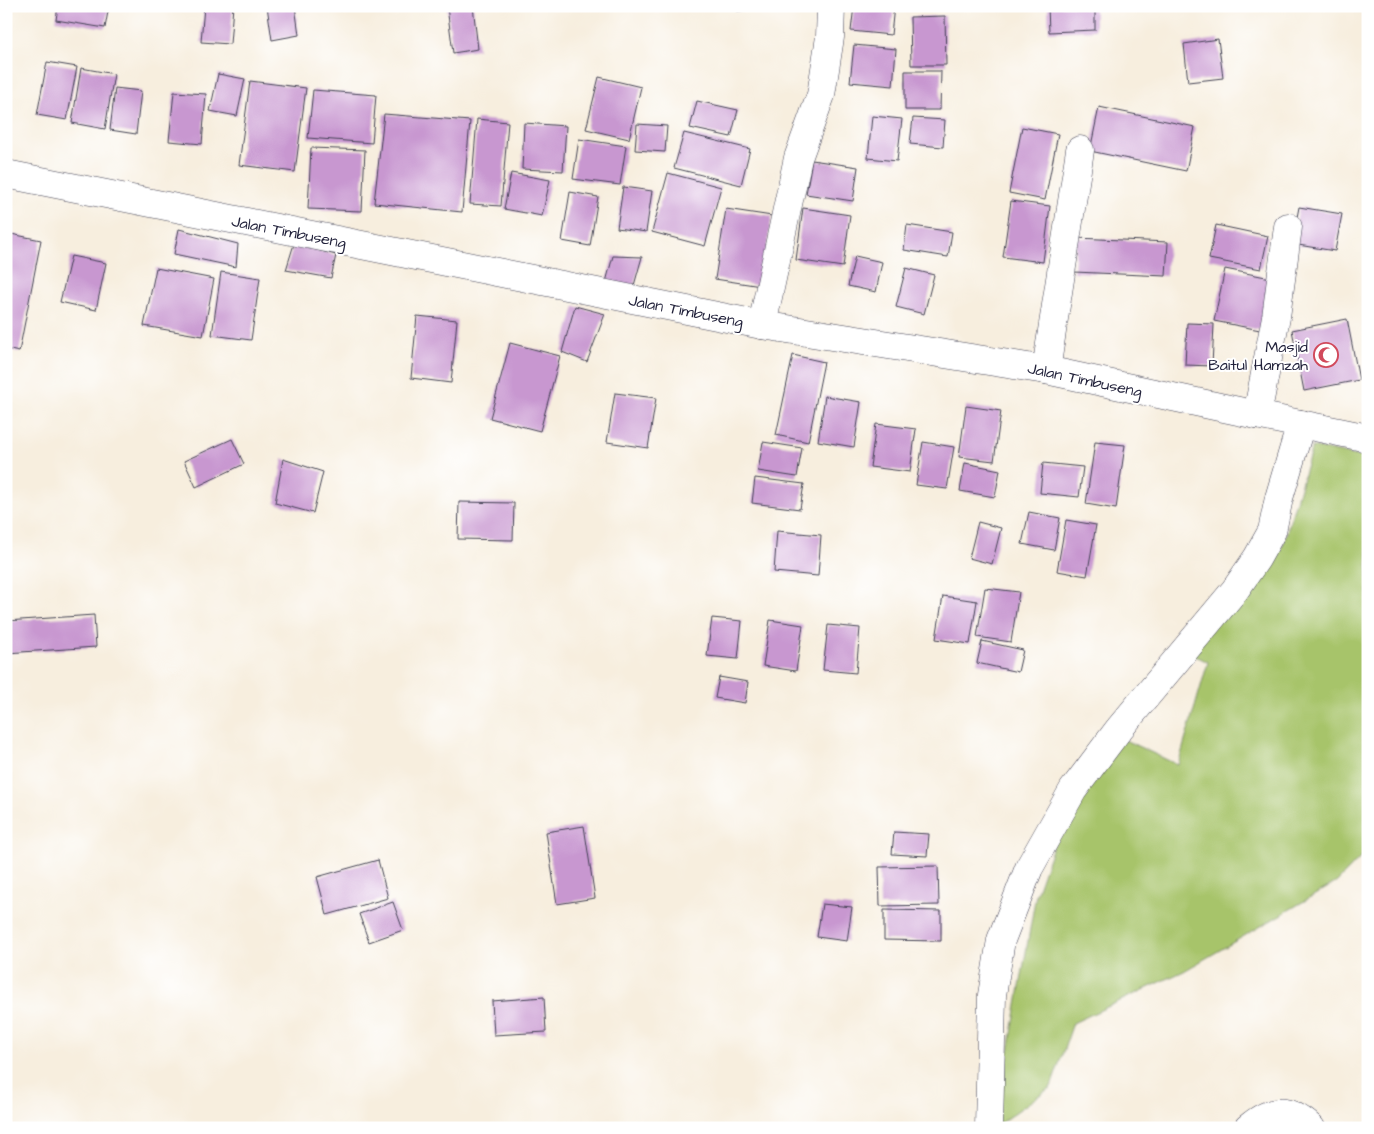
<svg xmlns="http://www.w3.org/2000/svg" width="1374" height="1134" font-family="'Architects Daughter',sans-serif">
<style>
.green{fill:#a7c46b;stroke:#647353}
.building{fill:#c897d0}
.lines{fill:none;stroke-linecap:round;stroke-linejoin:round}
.street-casing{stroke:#424153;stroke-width:29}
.street{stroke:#fff;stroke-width:28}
.labels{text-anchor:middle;stroke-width:4;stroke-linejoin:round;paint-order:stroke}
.street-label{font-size:16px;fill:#22223b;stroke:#fff}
.poi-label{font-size:16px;fill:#22223b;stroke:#fff;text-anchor:end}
</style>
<rect width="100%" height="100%" fill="#fff"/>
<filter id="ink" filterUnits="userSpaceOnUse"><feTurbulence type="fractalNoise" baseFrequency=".02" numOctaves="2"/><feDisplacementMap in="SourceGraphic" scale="10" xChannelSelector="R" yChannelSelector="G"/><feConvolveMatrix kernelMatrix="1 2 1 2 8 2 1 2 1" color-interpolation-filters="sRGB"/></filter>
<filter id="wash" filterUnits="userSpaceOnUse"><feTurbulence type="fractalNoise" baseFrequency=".0096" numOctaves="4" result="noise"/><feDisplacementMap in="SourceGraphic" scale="20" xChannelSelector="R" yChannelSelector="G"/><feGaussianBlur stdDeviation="1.12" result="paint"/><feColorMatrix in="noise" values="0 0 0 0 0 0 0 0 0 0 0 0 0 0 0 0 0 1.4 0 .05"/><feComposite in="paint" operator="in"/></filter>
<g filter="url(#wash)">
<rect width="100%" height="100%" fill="#f7eede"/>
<path class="green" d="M1312,447L1368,458V850L1337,882L1184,971L1073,1023L1051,1087L996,1126L1036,894L1078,776L1114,735L1178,765L1208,662L1178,647L1236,605L1283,545Z"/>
<g id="blocks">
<g class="building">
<path d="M58,6H109L105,28L56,20Z"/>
<path d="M204,6H233L230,44L201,42Z"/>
<path d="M267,6H295L299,35L272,40Z"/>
<path d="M454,6H473L478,49L453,53L447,7Z"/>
<path d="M737,6H779V8L737,11Z"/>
<path d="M854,6H894L891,35L851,31Z"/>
<path d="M1048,6H1095V30L1049,32Z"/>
<path d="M945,16L946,65H911L910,17Z"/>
<path d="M1218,39L1223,78L1188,82L1184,44Z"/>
<path d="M854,45L896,49L893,86L850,82Z"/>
<path d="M47,62L77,67L67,120L37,115Z"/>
<path d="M81,68L114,74L105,129L72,123Z"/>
<path d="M905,71H941L940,110H905Z"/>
<path d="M218,74L245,79L237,116L210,111Z"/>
<path d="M599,77L641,87L629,139L586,129Z"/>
<path d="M250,81L306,88L295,172L239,165Z"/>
<path d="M115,88L141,91L136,134L110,130Z"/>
<path d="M313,90L376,95L372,143L308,138Z"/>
<path d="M174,92L206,94L202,144L169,141Z"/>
<path d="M697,101L738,110L731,137L690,128Z"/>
<path d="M1099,107L1195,127L1186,171L1090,151Z"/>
<path d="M384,114L470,121L462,212L374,203Z"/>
<path d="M872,116L902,119L897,161L868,158Z"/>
<path d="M913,118L945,120L943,147L910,144Z"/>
<path d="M477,119L508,122L501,206L470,204Z"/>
<path d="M524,123L566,126L563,171L522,169Z"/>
<path d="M637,124L667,126L665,152L635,150Z"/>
<path d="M1022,127L1058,134L1045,200L1009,193Z"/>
<path d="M684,133L750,149L741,185L674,168Z"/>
<path d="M579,139L626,146L620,185L573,179Z"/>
<path d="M311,148L365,150L362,211L308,209Z"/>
<path d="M812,160L858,167L853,201L806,194Z"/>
<path d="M511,173L550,180L542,216L504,209Z"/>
<path d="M668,173L721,187L705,246L652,232Z"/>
<path d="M623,187L652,191L646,232L617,228Z"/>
<path d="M570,192L598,197L590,246L562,241Z"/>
<path d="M1011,201L1050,206L1043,262L1003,257Z"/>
<path d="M1299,207L1342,214L1335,251L1292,244Z"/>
<path d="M803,208L850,215L843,267L796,260Z"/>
<path d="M726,209L772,216L761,286L715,279Z"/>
<path d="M907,225L952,232L948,257L904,250Z"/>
<path d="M1216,225L1268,236L1261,269L1209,259Z"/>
<path d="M179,229L238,244L236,267L174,254Z"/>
<path d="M6,233L41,240L19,352L6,349Z"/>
<path d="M1076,238L1168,242L1166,276L1074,272Z"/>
<path d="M294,244L336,255L331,278L286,270Z"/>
<path d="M71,256L106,263L96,310L60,302Z"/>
<path d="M613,256L642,257L633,289L606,282Z"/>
<path d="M855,256L882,262L876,292L848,286Z"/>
<path d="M156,268L214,279L203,336L144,326Z"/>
<path d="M906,268L934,275L924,314L896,307Z"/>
<path d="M1225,269L1271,278L1260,330L1214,321Z"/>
<path d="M221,272L260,278L251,340L212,335Z"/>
<path d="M575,306L605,314L587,362L562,352Z"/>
<path d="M417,316L457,320L451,383L411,378Z"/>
<path d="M1347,319L1359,380L1304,391L1292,330Z"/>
<path d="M1187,323L1214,324L1212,366L1185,365Z"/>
<path d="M510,343L560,356L540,431L490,418Z"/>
<path d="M793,355L824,362L808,442L776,435Z"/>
<path d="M615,393L656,398L648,448L607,442Z"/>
<path d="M825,396L861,402L854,447L818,441Z"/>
<path d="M966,406L1001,411L994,461L959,457Z"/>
<path d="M876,424L916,429L910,472L870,467Z"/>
<path d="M232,439L244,464L196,487L184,461Z"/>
<path d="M763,442L802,448L797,477L758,471Z"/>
<path d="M923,442L954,447L947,489L916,485Z"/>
<path d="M1095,442L1125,445L1116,509L1086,504Z"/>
<path d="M283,459L323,472L313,513L275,503Z"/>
<path d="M965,463L1000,470L995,497L960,491Z"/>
<path d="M1043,463L1083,467L1079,497L1040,493Z"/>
<path d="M755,478L804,484L800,509L752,503Z"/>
<path d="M459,502L514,503L513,540L458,539Z"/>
<path d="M1029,512L1060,518L1054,550L1022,544Z"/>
<path d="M1066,520L1096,525L1087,576L1057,571Z"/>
<path d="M978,522L1001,528L992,564L969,558Z"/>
<path d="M777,531L821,535L818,576L774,572Z"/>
<path d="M985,588L1019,592L1011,642L977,637Z"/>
<path d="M943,596L977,601L970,644L936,639Z"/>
<path d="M94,615L96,647L6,653V621Z"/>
<path d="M712,618L742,621L738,659L707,656Z"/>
<path d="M770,620L803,625L796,671L763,666Z"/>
<path d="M828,625L860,628L856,673L823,670Z"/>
<path d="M982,641L1023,650L1018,672L977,663Z"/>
<path d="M719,677L748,682L745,703L715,698Z"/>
<path d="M584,826L595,898L557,904L546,832Z"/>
<path d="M894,832L929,834L927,856L892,854Z"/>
<path d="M378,860L388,898L327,915L317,877Z"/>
<path d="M938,866L939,905L880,906L879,867Z"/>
<path d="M393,902L403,930L369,942L359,914Z"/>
<path d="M822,904L852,907L847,941L817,937Z"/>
<path d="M884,910L941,911V941L884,940Z"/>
<path d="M544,997L546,1032L494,1035L492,1001Z"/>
</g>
</g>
</g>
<g filter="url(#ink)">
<use href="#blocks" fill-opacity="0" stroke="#424153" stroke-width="1"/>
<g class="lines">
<defs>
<g id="street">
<path d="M6,174L762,325L1046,370L1257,415L1368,438"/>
<path d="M762,325L798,158L821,95L830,37L831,6"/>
<path d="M1046,370L1080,150"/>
<path d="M1257,415L1276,317L1288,227"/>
<path d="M989,1128L992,995L1001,940L1029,868L1073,790L1119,729L1235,590L1257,558L1272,531L1279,498L1301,424"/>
<path d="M1248,1128C1271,1108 1288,1107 1311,1128"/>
</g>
</defs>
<use href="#street" class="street-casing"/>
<use href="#street" class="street"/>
</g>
</g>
<defs>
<symbol id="mosque-ring" viewBox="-11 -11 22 22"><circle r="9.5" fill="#fff" stroke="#d1495b" stroke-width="1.5"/><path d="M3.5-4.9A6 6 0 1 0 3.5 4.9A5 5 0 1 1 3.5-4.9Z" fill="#d1495b"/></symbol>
</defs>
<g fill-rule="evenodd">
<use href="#mosque-ring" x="1312" y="341" width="28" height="28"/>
</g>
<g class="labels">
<g class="street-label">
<text transform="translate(289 231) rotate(11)" y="6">Jalan Timbuseng</text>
<text transform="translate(686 310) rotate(11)" y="6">Jalan Timbuseng</text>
<text transform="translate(1085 379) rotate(12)" y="6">Jalan Timbuseng</text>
</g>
<g class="poi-label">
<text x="1308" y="352">Masjid<tspan x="1308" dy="18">Baitul Hamzah</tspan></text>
</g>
</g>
<rect width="1374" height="1134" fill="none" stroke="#fff" stroke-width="25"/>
</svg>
